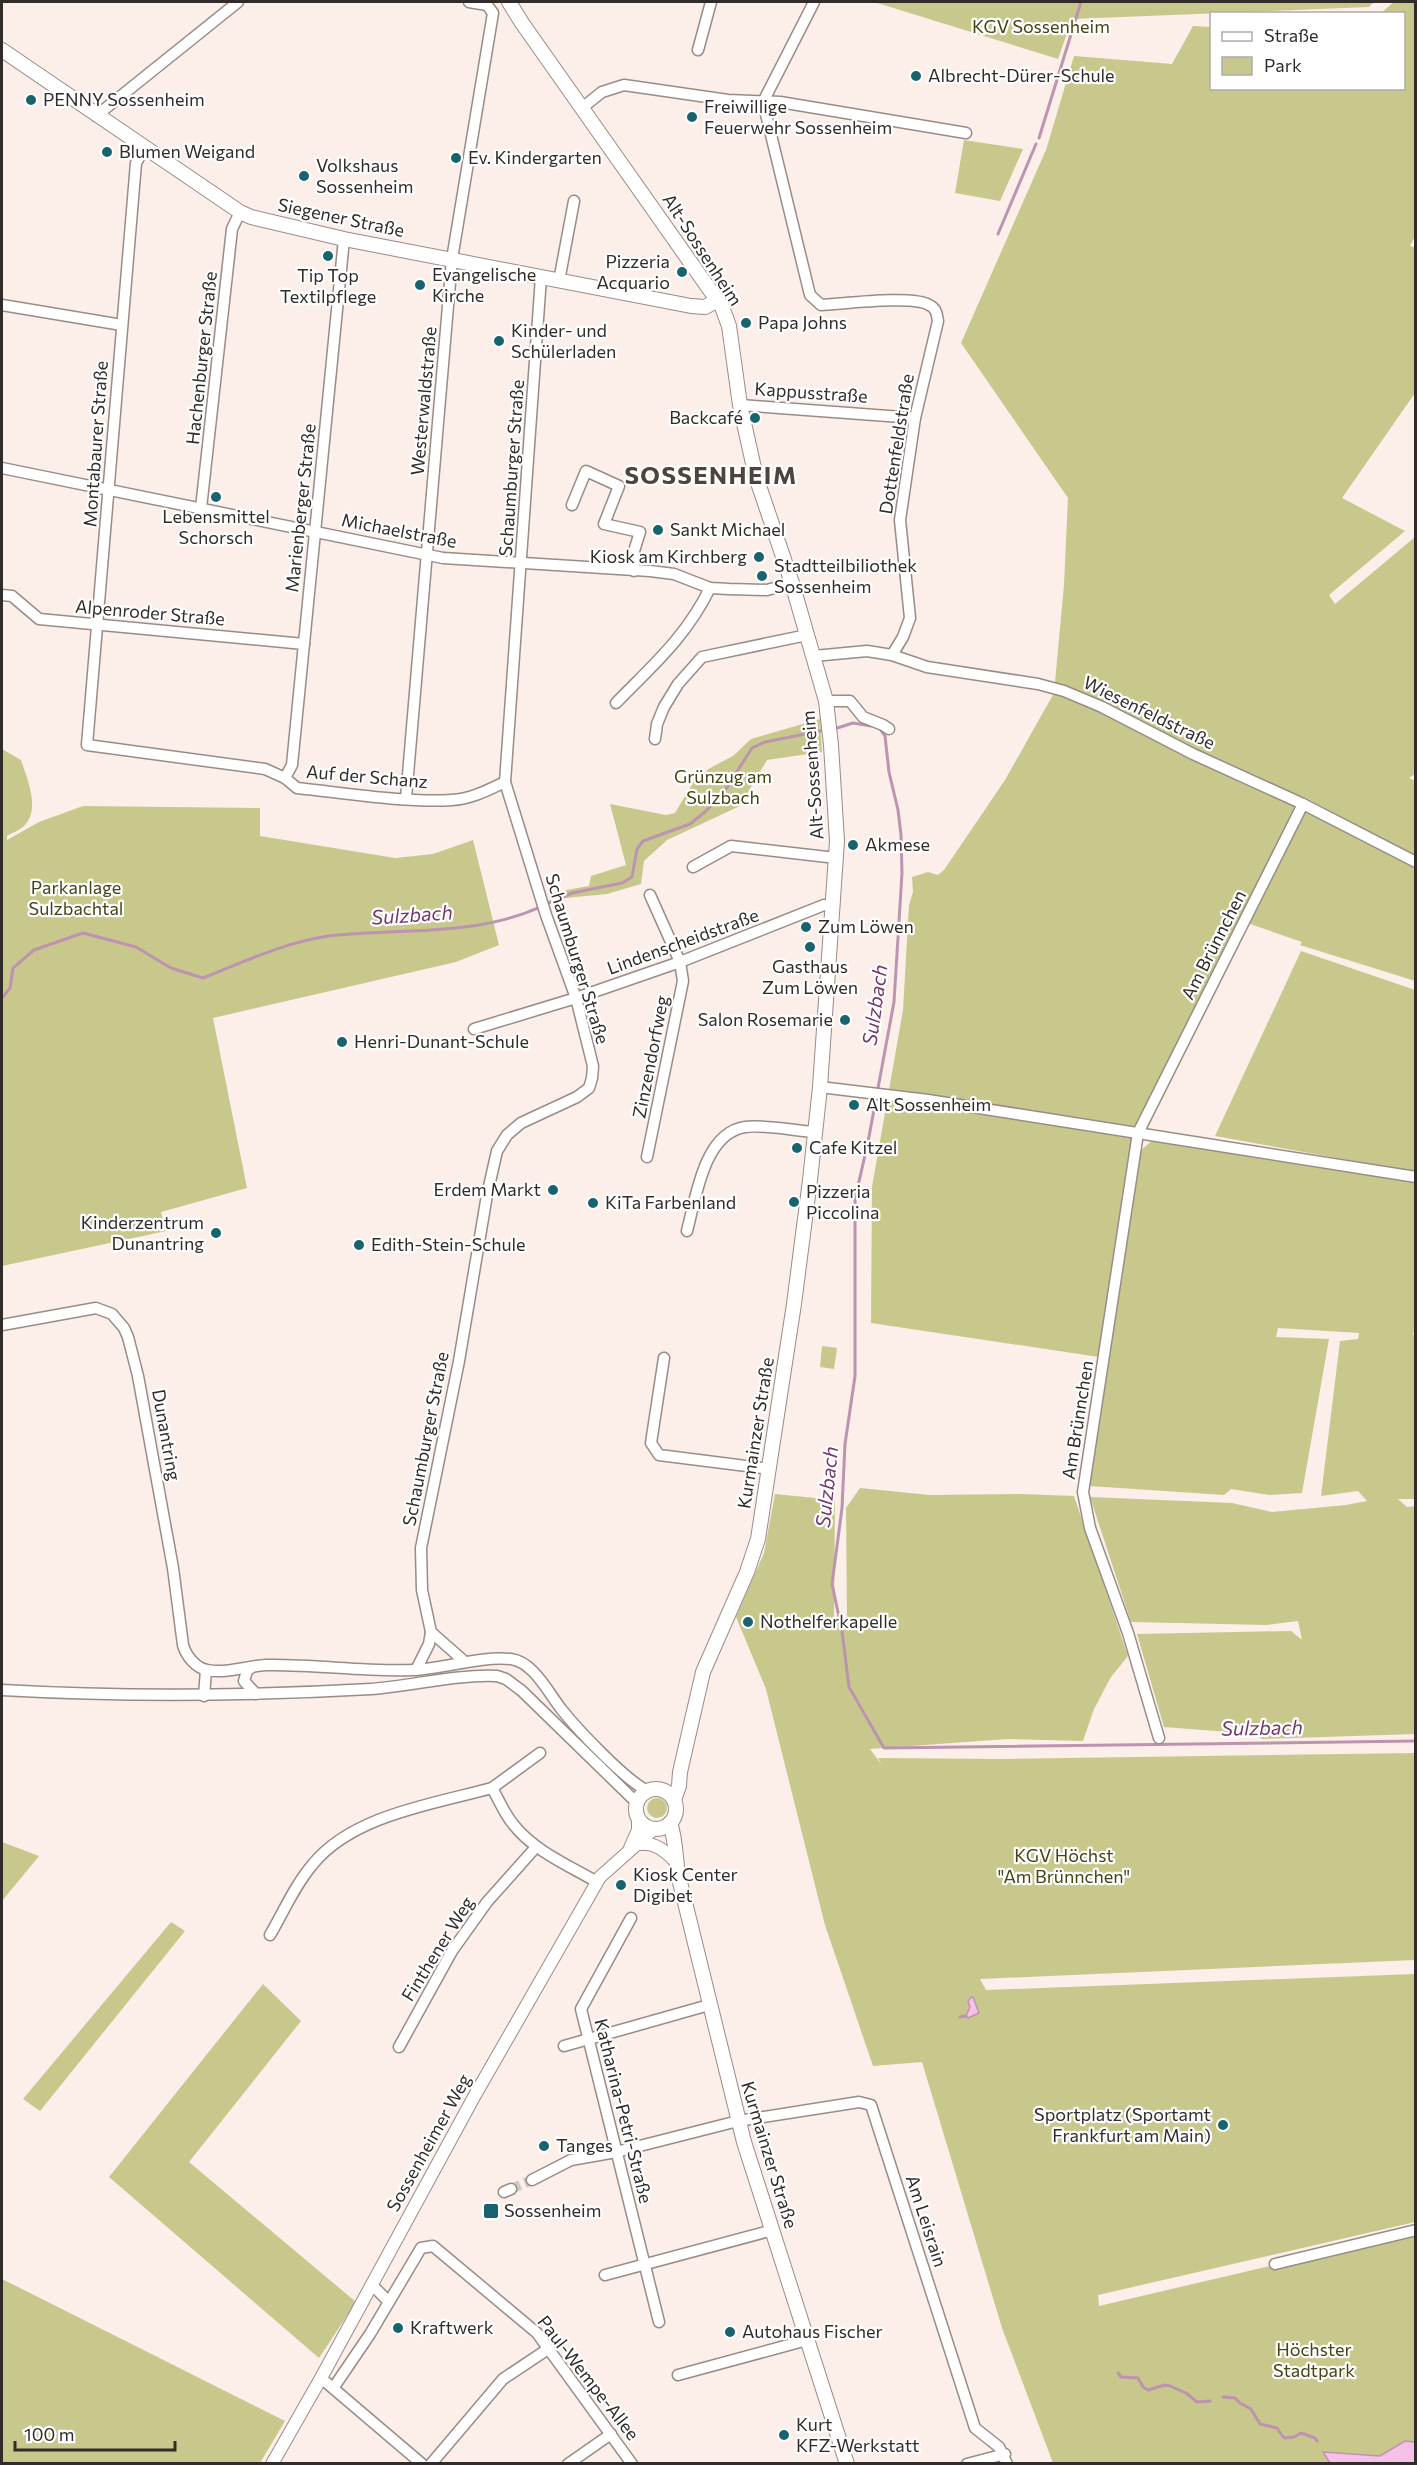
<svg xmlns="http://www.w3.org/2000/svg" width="1417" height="2465" font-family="Commissioner,sans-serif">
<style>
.green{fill:#c8c88d}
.water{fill:#f7c0e9;stroke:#bc94b0;stroke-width:1.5}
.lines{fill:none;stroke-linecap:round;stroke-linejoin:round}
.stream{stroke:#bc94b0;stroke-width:3}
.minor-tunnel{stroke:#d3c7c3;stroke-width:10;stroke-dasharray:10 5;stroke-linecap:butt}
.minor-casing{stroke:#988c87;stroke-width:13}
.tertiary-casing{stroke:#988c87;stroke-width:14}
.secondary-casing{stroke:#988c87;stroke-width:16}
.minor{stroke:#fff;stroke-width:10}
.tertiary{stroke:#fff;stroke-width:12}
.secondary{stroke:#fff;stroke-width:14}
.poi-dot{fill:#18646e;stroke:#fff;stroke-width:2}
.labels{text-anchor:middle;stroke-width:4.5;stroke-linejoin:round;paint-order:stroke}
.park-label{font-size:18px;fill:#454415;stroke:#fff}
.poi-label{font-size:18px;fill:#312c2a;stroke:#fff;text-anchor:start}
.street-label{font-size:18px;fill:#312c2a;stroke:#fff}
.water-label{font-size:20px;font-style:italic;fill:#76376a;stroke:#fff}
.district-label{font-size:24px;font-weight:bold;letter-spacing:1.5px;fill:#4e433f;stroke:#fff}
</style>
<rect width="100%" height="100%" fill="#fceee9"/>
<g class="green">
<path d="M874,2H1374L1369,7L1072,19L1058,59Z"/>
<path d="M1394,2H1415L1416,234L1410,246L1416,248L1415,393L1342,498L1405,531L1329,595L1335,604L1415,537L1416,773L1409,778L1415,781V856L1302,796L1135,1126L1099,1357L871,1323L872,1187L903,1010L909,905L913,892L912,877L928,872L938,875L944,870L1005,780L1054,693L1064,585L1068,498L961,343L1046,150L1074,56L1172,64L1193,26L1211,27L1212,88H1404V14L1381,13Z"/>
<path d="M964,140L1023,149L1000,201L955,193Z"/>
<path d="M820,719L822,752L767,760L740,806L667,840L644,861L641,884L607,894L565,898L556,909L550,893L589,886L591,876L626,865L610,804L666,815L675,813L694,781L710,768L733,756L751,739Z"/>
<path d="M2,749L21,760C27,779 41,809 24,826C20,830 12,833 7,836V840L39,822L83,806L260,808V836L395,858L433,854L473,840L499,945L456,962L213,1018L247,1188L161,1212L166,1231L2,1266Z"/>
<path d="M1304,810L1355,837L1357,832L1415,862V981L1300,945L1302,942L1250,924L1249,916Z"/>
<path d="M1301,951L1415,990V1172L1215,1136Z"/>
<path d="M1153,1140C1240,1156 1328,1170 1415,1182L1416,1332L1413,1333L1416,1342L1415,1499H1398L1407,1507L1415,1506V1734L1262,1739L1253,1734L1164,1727L1137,1634L1291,1631L1302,1640L1298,1621L1267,1625L1131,1622L1090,1497L1232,1503L1272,1512L1346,1505L1367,1501L1358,1491L1321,1496L1340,1341L1358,1339L1359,1333L1278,1328L1276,1337L1329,1339L1302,1493L1269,1495L1231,1489L1224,1495L1089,1486L1141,1150Z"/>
<path d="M822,1346L837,1348L834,1369L820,1367Z"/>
<path d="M860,1488L930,1495L1022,1494L1074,1496L1128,1656L1111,1677L1094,1709L1083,1741L1007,1739L870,1749L882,1765L878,1758L1002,1759L1415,1753V1960L980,1979L986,1990L1415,1974V2222L1098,2295L1099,2306L1415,2232V2463H1053L1002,2328L922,2062L873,2066L825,1925L766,1689L736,1617L764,1553L775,1494L835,1500L834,1622L847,1623L846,1508Z"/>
<circle cx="657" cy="1808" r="10"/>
<path d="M2,1842L39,1856L2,1901Z"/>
<path d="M171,1922L185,1931L40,2111L23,2099Z"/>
<path d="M263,1984L301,2021L189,2162L356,2302L319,2358L109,2177Z"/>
<path d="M2,2279L285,2421L260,2463H2Z"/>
</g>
<g class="water">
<path d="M973,1997L979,2013L968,2018L966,2016L970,2007L968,2002L970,1998Z"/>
<path d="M1405,2441L1415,2442V2463H1330L1323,2452L1380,2456Z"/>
</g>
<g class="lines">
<g class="stream">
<path d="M1039,138L1081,2"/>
<path d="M998,234L1036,144"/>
<path d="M834,729L853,723L871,726"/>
<path d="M880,729L885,736L889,772L898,810L901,835L902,873L894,1002L868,1142L855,1199V1376L845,1444L842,1508L832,1584L842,1631L849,1687L884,1748L1416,1741"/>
<path d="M546,904L572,893L622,883L632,877L637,849L643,841L690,824L705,812L724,792L752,748L765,742L825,730"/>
<path d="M2,998L10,988L13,968L34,950L83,933L136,947L171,968L203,978C244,962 285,942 329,936C397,928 475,937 540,907"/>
<path d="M960,2017L966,2016"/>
<path d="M1118,2373L1121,2377L1138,2378L1143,2387L1148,2390L1165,2385L1170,2386L1186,2393L1197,2402L1210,2401"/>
<path d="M1223,2397L1235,2398L1240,2403L1251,2409L1260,2424L1277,2428L1284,2438L1294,2437L1301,2433L1315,2438L1317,2441"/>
</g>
<path class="minor-tunnel" d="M511,2189L532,2180"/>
<defs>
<g id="minor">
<path d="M814,2L763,102L810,295L821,305C843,304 913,295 929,305C936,308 937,314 938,321L915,418L900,520L910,618L903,637L892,655"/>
<path d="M698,50L711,2"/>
<path d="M582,108L602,92L624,85L728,100L780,102L966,133"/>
<path d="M96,116L238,2"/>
<path d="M145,147L136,163L87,745L265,769L285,778L297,788C345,793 405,803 452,800C471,799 488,790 505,782"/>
<path d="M559,281L574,201"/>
<path d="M2,305L122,325"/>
<path d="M740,405L915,418"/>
<path d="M2,468L443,558L650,571L674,574L710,588L729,589L767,590L792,583"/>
<path d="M572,505L586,471L619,486L604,524L640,532L634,551V571"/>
<path d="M201,508L232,229L240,212"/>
<path d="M2,595L12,596L39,619L304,644"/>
<path d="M814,656L867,651L892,655L927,667L1038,684L1064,691L1102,707L1193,754L1303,804L1416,862"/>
<path d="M826,701H850L863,717L883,725L889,729"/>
<path d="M616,703C653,665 686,637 710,588"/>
<path d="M655,739L657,724L664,707L678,684L702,657L807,635"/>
<path d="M285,778L292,765L344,239"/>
<path d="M406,798L452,259L493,13L487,5L469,2"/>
<path d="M693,867L731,846L836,858"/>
<path d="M474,1029L576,998L680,962L824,905L833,906"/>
<path d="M820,1087L928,1100L1416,1177"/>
<path d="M647,1157L683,981L680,962L650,895"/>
<path d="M687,1231C696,1197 704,1133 745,1127C762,1124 796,1131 815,1132"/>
<path d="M2,1325L96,1308L112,1314L124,1328L128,1337L138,1376L173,1568L183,1645C186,1656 196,1668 207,1670C226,1674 247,1666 266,1665C315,1664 363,1672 412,1670C444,1669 478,1656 511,1659C534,1662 549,1694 562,1710C577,1729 627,1782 648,1791"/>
<path d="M664,1358L651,1443L659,1455L770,1469"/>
<path d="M431,1632L465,1662"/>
<path d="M252,1667L247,1671L244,1681L256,1694"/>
<path d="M416,1670L429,1644L431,1632L422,1590L421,1548L459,1361L487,1195L497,1151L507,1135L521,1123L577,1097L589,1088L592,1078L593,1066L576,998L546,915L505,782L541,277"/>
<path d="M2,1690C125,1697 247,1696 371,1689C412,1686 456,1674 497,1676L506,1679L522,1691L637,1803"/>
<path d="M204,1696L206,1670"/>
<path d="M1159,1738L1128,1633L1090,1528L1083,1492L1138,1133L1303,804"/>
<path d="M492,1788L540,1753"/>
<path d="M631,1918L581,2009L659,2322"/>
<path d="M270,1935C284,1911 295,1885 313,1864C353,1815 434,1804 492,1788C499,1800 504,1813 513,1824C534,1851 568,1865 597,1882"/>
<path d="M564,2046L709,2005"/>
<path d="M399,2047L452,1951L487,1902L536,1847"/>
<path d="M532,2180L571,2160L616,2152L738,2121L859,2102L871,2105L975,2428L999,2447L1007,2464"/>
<path d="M504,2192L511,2189"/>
<path d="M1275,2264L1416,2230"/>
<path d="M605,2275L773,2230"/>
<path d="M372,2285L389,2302"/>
<path d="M678,2375L807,2340"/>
<path d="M321,2378L422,2464"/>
<path d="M334,2387L370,2334L421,2248L433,2246L537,2333L632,2464"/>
<path d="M431,2464L503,2379L548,2349"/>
<path d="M568,2464L611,2434"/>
<path d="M967,2464L1005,2454"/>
</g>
<g id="tertiary">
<path d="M640,1844C655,1842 665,1851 675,1861"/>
<path d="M630,1848L638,1830V1816"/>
<path d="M272,2464L321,2378L475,2095L600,1877L655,1828"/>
</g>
<g id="secondary">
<path d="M509,2L522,23L722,307L729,326L740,405L756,477L792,583L826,701L831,745L837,841L820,1087L810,1180L794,1304L758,1539L747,1572L703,1672L680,1772L679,1786L674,1800"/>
<path d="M2,50L240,212L251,217L344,239L691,306L705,307L718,300"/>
<circle cx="656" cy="1809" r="20"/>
<path d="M670,1823C676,1840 675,1855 678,1874L744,2142L847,2464"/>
</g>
</defs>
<use href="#minor" class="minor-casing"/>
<use href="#tertiary" class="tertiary-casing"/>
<use href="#secondary" class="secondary-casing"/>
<use href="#minor" class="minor"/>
<use href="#tertiary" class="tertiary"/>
<use href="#secondary" class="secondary"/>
</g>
<g class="poi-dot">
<circle cx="916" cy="76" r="6"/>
<circle cx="31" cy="100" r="6"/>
<circle cx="692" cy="117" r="6"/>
<circle cx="107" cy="152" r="6"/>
<circle cx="456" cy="158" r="6"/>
<circle cx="304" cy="176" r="6"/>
<circle cx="328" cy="256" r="6"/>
<circle cx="682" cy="272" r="6"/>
<circle cx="420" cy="285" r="6"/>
<circle cx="746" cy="323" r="6"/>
<circle cx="499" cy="341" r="6"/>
<circle cx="755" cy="418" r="6"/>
<circle cx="216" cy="497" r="6"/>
<circle cx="658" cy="530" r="6"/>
<circle cx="759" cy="557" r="6"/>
<circle cx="762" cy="576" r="6"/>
<circle cx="853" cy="845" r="6"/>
<circle cx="806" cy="927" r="6"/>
<circle cx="810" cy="947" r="6"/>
<circle cx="845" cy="1020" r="6"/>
<circle cx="342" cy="1042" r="6"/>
<circle cx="854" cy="1105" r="6"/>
<circle cx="797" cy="1148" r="6"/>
<circle cx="553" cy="1190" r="6"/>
<circle cx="794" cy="1202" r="6"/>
<circle cx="593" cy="1203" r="6"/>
<circle cx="216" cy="1233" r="6"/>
<circle cx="359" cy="1245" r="6"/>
<circle cx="748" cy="1622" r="6"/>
<circle cx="621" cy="1885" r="6"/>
<circle cx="1223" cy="2125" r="6"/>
<circle cx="544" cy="2146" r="6"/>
<rect x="483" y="2203" width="16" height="16" rx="3"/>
<circle cx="398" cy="2328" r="6"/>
<circle cx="730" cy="2332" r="6"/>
<circle cx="784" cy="2435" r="6"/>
</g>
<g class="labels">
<g class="park-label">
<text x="1041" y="33">KGV Sossenheim</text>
<text x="723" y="783">Grünzug am<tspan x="723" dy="21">Sulzbach</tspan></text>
<text x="76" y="894">Parkanlage<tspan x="76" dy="21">Sulzbachtal</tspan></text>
<text x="1064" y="1862">KGV Höchst<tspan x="1064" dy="21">"Am Brünnchen"</tspan></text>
<text x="1314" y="2356">Höchster<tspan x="1314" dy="21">Stadtpark</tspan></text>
</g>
<g class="poi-label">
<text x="928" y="82">Albrecht-Dürer-Schule</text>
<text x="43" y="106">PENNY Sossenheim</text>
<text x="704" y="113">Freiwillige<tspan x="704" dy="21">Feuerwehr Sossenheim</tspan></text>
<text x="119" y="158">Blumen Weigand</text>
<text x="468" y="164">Ev. Kindergarten</text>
<text x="316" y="172">Volkshaus<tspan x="316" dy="21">Sossenheim</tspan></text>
<text x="670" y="268" text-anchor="end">Pizzeria<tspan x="670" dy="21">Acquario</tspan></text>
<text x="432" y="281">Evangelische<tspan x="432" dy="21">Kirche</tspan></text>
<text x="328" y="282" text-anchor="middle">Tip Top<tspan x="328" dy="21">Textilpflege</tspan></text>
<text x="758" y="329">Papa Johns</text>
<text x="511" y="337">Kinder- und<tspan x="511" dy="21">Schülerladen</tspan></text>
<text x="743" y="424" text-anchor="end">Backcafé</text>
<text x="216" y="523" text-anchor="middle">Lebensmittel<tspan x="216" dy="21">Schorsch</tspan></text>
<text x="670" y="536">Sankt Michael</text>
<text x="747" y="563" text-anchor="end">Kiosk am Kirchberg</text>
<text x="774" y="572">Stadtteilbiliothek<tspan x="774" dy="21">Sossenheim</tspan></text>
<text x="865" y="851">Akmese</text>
<text x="818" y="933">Zum Löwen</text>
<text x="810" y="973" text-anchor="middle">Gasthaus<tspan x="810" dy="21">Zum Löwen</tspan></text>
<text x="833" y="1026" text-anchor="end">Salon Rosemarie</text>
<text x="354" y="1048">Henri-Dunant-Schule</text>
<text x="866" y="1111">Alt Sossenheim</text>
<text x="809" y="1154">Cafe Kitzel</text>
<text x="541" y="1196" text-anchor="end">Erdem Markt</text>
<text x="806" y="1198">Pizzeria<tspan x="806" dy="21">Piccolina</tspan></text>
<text x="605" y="1209">KiTa Farbenland</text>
<text x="204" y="1229" text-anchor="end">Kinderzentrum<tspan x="204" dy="21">Dunantring</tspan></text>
<text x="371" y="1251">Edith-Stein-Schule</text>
<text x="760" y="1628">Nothelferkapelle</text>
<text x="633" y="1881">Kiosk Center<tspan x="633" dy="21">Digibet</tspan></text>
<text x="1211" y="2121" text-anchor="end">Sportplatz (Sportamt<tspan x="1211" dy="21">Frankfurt am Main)</tspan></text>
<text x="556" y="2152">Tanges</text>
<text x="504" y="2217">Sossenheim</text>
<text x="410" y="2334">Kraftwerk</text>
<text x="742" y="2338">Autohaus Fischer</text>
<text x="796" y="2431">Kurt<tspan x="796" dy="21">KFZ-Werkstatt</tspan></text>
</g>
<g class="street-label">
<text transform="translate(341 218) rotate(12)" y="6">Siegener Straße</text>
<text transform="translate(702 250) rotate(57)" y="6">Alt-Sossenheim</text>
<text transform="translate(202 358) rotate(-84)" y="6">Hachenburger Straße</text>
<text transform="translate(811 393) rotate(4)" y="6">Kappusstraße</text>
<text transform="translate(424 401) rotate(-85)" y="6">Westerwaldstraße</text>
<text transform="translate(96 444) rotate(-86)" y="6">Montabaurer Straße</text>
<text transform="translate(897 444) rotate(-81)" y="6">Dottenfeldstraße</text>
<text transform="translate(512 468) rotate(-86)" y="6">Schaumburger Straße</text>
<text transform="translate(301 508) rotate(-84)" y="6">Marienberger Straße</text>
<text transform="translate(399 531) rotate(11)" y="6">Michaelstraße</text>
<text transform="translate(150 613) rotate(5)" y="6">Alpenroder Straße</text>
<text transform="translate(1149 713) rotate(26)" y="6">Wiesenfeldstraße</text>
<text transform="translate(813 775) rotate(-94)" y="6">Alt-Sossenheim</text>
<text transform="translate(367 777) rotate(5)" y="6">Auf der Schanz</text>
<text transform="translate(683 942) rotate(-20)" y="6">Lindenscheidstraße</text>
<text transform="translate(1214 945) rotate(-63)" y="6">Am Brünnchen</text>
<text transform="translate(577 959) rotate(73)" y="6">Schaumburger Straße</text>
<text transform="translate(651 1057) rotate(-79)" y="6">Zinzendorfweg</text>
<text transform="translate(1078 1420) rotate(-81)" y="6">Am Brünnchen</text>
<text transform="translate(756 1433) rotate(-81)" y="6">Kurmainzer Straße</text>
<text transform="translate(166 1435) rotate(80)" y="6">Dunantring</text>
<text transform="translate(426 1439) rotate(-79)" y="6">Schaumburger Straße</text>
<text transform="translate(438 1949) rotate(-58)" y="6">Finthener Weg</text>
<text transform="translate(623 2111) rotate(76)" y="6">Katharina-Petri-Straße</text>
<text transform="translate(429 2143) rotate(-61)" y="6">Sossenheimer Weg</text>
<text transform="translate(769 2155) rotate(73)" y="6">Kurmainzer Straße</text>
<text transform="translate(926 2221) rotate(72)" y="6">Am Leisrain</text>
<text transform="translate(588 2378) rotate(52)" y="6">Paul-Wempe-Allee</text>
</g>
<g class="water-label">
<text transform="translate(412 915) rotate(-4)" y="7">Sulzbach</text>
<text transform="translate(875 1005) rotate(-82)" y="7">Sulzbach</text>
<text transform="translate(827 1487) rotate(-84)" y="7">Sulzbach</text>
<text transform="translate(1262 1728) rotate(-1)" y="7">Sulzbach</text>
</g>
<g class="district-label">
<text x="711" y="484">SOSSENHEIM</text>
</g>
</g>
<rect width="1417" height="2465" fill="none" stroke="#312c2a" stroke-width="6"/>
<rect x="1210" y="12" width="195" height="78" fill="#ffffff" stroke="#adabaa" stroke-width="1.5"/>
<rect x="1222" y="32" width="30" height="9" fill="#ffffff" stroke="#adabaa" stroke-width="1.5"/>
<text x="1264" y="42" font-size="18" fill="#312c2a">Straße</text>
<rect x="1222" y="57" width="30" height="18" fill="#c8c88d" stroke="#adabaa" stroke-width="1.5"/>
<text x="1264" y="72" font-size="18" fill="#312c2a">Park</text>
<path d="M15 2441v9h160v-9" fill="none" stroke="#312c2a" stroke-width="3"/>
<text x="24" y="2441" font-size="18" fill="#312c2a" stroke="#ffffff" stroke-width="4.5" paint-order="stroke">100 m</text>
</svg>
